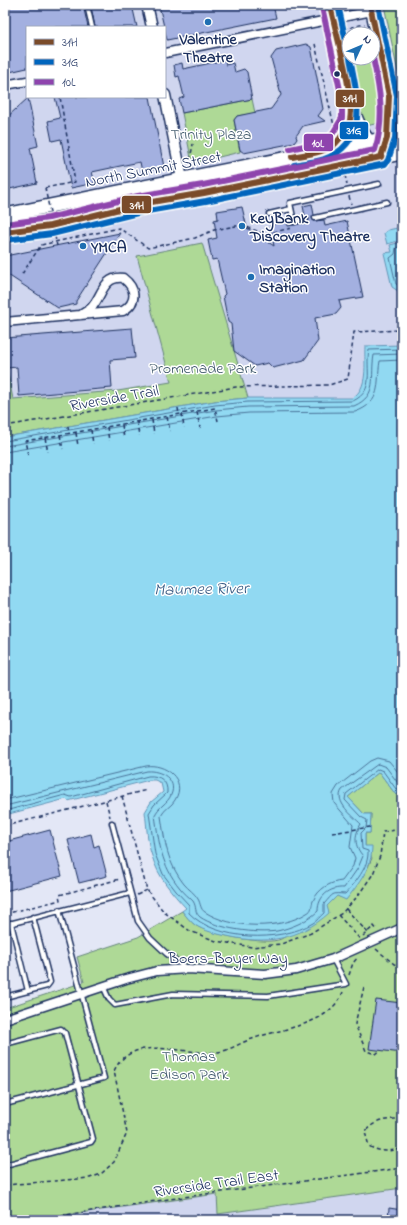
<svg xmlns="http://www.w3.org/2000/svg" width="407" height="1225" font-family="'Indie Flower',sans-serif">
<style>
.built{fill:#d0d6ef;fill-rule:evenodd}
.green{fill:#aed996;stroke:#64847a}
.water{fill:#91d9f2;stroke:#6295b7}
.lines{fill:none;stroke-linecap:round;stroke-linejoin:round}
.shore{stroke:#4a7399;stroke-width:1}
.building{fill:#a3b0e0;stroke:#1b2f5e}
.service-casing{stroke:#1b2f5e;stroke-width:7}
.minor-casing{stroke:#1b2f5e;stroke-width:11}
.tertiary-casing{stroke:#1b2f5e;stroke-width:13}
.primary-casing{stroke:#1b2f5e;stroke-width:16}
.path{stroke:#1b2f5e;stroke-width:1.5;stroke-dasharray:4 3;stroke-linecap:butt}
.service{stroke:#fff;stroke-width:4}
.minor{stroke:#fff;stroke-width:8}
.tertiary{stroke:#fff;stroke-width:10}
.primary{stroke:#fff;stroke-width:13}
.path-bridge{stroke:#1b2f5e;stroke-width:1.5;stroke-dasharray:4 3;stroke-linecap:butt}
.bus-1-casing{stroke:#fff;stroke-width:9}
.bus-2-casing{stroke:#fff;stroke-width:9}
.bus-3-casing{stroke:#fff;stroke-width:9}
.bus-1{stroke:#7a4b2a;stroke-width:6}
.bus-2{stroke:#0065bd;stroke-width:6}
.bus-3{stroke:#8e44ad;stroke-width:6}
.poi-dot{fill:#1f6fb2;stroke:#fff;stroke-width:1.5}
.bus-dot{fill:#1b2f5e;stroke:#fff;stroke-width:1.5}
.labels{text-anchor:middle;stroke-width:3;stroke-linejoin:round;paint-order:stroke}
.poi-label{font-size:16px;font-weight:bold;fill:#1b2f5e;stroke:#fff;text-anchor:start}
.park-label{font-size:16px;fill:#405a6c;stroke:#fff}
.street-label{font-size:16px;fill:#1b2f5e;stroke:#fff}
.water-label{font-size:17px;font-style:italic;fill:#385a83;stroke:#fff}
.line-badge{stroke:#fff;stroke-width:1.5}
.badge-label{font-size:11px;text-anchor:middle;font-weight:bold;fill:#fff}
</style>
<rect width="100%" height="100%" fill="#e3e7f6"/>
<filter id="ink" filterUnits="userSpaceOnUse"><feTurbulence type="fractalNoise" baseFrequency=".025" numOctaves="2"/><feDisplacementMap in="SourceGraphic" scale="8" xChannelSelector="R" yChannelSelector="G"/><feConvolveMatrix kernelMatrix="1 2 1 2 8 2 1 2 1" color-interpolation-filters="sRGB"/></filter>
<g filter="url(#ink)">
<g class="built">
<path d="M5,5H402V345L365,346L364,385L358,394L352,398H248L215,401L5,437ZM27,27H165V97H27ZM349,34H373V58H349Z"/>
<path d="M402,1188V1220H29L217,1194L218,1214Z"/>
</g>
<g class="green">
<path d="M384,5H402V92Z"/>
<path d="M365,28L367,34H349V58H371C376,80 382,101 379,123L366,126L354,98L342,33Z"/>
<path d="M252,99L255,113L237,116L234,120L240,152L198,162L191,158L182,113Z"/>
<path d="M202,243L248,398L215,401L5,437V358L13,399L118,391L171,382L137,256Z"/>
<path d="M379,772L396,795L402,791V1188L218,1214L217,1194L29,1220H5V1008L84,982L77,957L138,937L182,911C186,916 190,921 195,925C208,934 267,946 281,939C298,930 324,910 337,896L346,899L366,872L372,858L365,846V833H370L371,814H364L348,797Z"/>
</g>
<g class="water">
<path d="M402,227V240L387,244L384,233L388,230Z"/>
<path d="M402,242V291H398L392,287L384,253L392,252L390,245Z"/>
<path d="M402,345V791L396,795L379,772L348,797L364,814H371L370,833H365V846H372C372,868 359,883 346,900L337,896L327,906L329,913C299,940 266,945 227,936C217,934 204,931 195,925C190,921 186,916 182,911L186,908C172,893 158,877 152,856C147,843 147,826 145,812L151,802L163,792L161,783L155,780H149L68,801L66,799L5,815V437L215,401L248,398H352C369,388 364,364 365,346Z"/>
</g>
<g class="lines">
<g class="shore">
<path d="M402,247L396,248L395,254L390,258L396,284L402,287"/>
<path d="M5,441L215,405L248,402L353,401C376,390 365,370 369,350L402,349"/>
<path d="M5,446L216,410L248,407L354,406C379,395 370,377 374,355L402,354"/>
<path d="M5,452L217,416L249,413L355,412C383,402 376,384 380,361L402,360"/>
<path d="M5,800L146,766C164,763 188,779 175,800C172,806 164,809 161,816C165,843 167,862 184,884C188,889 195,893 198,899C201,904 200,909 205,912C231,929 281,930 307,913C313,910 311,906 313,901C318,889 330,882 342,881L353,866L355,858L350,847L353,825L334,803L333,794L338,786L370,761L377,758L389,761L402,777"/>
<path d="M5,806L147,771C160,770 178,779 171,795C168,803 158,807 155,815C159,843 161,865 180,888C184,893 189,897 193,901C197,907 194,912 200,917C217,929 257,934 277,931C291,928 308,921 318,911C318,896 330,887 344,888L358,868L363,856C354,846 354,835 361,824C353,816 334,802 342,790L378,764L386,767L398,783H402"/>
<path d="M5,811L65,795L71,797L148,776C160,775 168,781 167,793L154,805L149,813L155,854L163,874L176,891L189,905V913C216,941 280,943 313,923C317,921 320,916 324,913V904C334,893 331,893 345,894C355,883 369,867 368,851L362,849L361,833L366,828L367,820L361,817L345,800L346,794L378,769L383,771L396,789L402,788"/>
</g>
</g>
<g class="building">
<path d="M5,5H83L88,27H27V68L5,73Z"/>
<path d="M132,5L137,27H95L91,6Z"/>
<path d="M159,5H273L276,18L167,40Z"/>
<path d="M306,44L311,47L323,109L318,116L325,121L303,126L296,136L297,139L294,143L244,153L240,150L234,120L237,116L271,109L281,95L271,58L276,51Z"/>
<path d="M225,60L226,65L233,63L235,72L244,69L247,72L252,99L182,113L179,99L184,97L179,76L176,77L174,65L182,63L183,69Z"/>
<path d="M55,97H150L164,167L142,172L140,162L125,165L92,172L95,183L71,188L61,139L52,141L48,121L60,118Z"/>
<path d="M28,98L38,146L30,148L37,183L5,190V119Z"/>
<path d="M312,204L314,215L312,218L314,221L324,220L325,226L347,221L363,297L339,301L341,308L336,314L315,318L318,341L304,360L273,368L268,363L255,366L234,351L231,324L228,322L223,296L225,294L217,259L212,260L208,240L217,238L214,220L218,219L217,211L242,207L247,228L274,246L270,225L287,221L288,226L307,222L309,218L305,216L303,206Z"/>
<path d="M120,233L76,301V304L58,308L5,273V256Z"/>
<path d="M132,328L135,358L110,360L112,388L19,396L17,367L7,368L5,338Z"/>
<path d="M50,830L62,876L5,891V842Z"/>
<path d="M91,834L94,847L99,845L107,876L79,883L68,840Z"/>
<path d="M376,1000L402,1003V1053L369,1049Z"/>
<path d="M389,1208L402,1210V1220H388Z"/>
</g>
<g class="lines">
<defs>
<g id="service">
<path d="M87,5L92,27"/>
<path d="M269,214L291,209"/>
<path d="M315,218L387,202"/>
<path d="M306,219L294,222L290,203L379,184"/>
<path d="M112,823L138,921L150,938L167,954L186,968"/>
<path d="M11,923L28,991"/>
<path d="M5,925L130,893"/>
<path d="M103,986L109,999L115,1005L173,994L268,996L346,984L333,959"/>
<path d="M5,997L47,986L50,982L33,917"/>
<path d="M5,1044L61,1029L65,1033L93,1139L91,1142L5,1165"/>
<path d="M5,1104L104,1078L59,910"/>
</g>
<g id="minor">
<path d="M165,53L372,11"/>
<path d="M5,85L27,81"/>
<path d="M5,322L123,311C138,302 136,288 123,278C103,276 102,296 92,307C89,310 85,312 81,315"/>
<path d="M5,1019L126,979L157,971L188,969L265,974L296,970L333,959L402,928"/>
</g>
<g id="tertiary">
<path d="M147,5L152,27"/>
<path d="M370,5L389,96L387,138L381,157"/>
<path d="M165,95L182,179L187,196"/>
<path d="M389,96L402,112"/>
<path d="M352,106L363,131L381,157"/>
<path d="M327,148C341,140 350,127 351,110L330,5"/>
</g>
<g id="primary">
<path d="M5,215L402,135"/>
<path d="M5,232L50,226L140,204L204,193L402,153"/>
</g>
</defs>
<use href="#service" class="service-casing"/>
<use href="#minor" class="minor-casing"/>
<use href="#tertiary" class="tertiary-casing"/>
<use href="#primary" class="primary-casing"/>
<g class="path">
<path d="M339,6L345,5"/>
<path d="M344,29L365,24"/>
<path d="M315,44L335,130"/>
<path d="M190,160L193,144"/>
<path d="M345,175L347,185"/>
<path d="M45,188L75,182L60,97"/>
<path d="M349,196L351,204"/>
<path d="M22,274L41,245L119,228L148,248L195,238L214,230L241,225L265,234L292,228"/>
<path d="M178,408L179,415"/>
<path d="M197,412L200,428"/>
<path d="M182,414L184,428"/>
<path d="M167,417L170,431"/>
<path d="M152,420L154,434"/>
<path d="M137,422L139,436"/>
<path d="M122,425L124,438"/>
<path d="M5,426L236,387L329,385L348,379L354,332L402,330"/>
<path d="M68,426L69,434"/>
<path d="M107,427L109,441"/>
<path d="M91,430L93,444"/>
<path d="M76,433L78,446"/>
<path d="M60,435L63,449"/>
<path d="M45,438L48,452"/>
<path d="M28,455L25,441L215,408L218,421"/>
<path d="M122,796L147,890L164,912L190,931L216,941L252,947L281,944L311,933L342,913L357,897L373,874L380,856L383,832L402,829"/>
<path d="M106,801L110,817"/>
<path d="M5,826L147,790"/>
<path d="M332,833L370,827"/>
<path d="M137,895L147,890"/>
<path d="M346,909L368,933"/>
<path d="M5,914L60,900L59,895L120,879"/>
<path d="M338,915L360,939"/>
<path d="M363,936L374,926L377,930"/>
<path d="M376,949L394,964L402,967"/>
<path d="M349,975L353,963L358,957"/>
<path d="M364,987L355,1024L366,1051L376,1054L381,1050"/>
<path d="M402,1119C387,1119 374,1120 365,1132L369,1146C380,1153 390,1151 402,1149"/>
<path d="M5,1185L90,1178L101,1174L114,1162L127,1133L114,1071C132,1032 184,1056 218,1052C229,1051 241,1042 252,1039C283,1027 328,1027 343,992"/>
<path d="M33,1220L169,1199L402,1168"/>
</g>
<use href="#service" class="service"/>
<use href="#minor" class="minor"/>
<use href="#tertiary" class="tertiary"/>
<use href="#primary" class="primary"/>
<path class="path-bridge" d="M45,188L57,246"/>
<defs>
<g id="bus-1">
<path d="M292,157C306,154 325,153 336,143C341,138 348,127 350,120C355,97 335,30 330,5"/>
<path d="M5,232L50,226L140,204L204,193L381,157L387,138L389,96L370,5"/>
</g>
<g id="bus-2">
<path d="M338,5L349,55"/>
<path d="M294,165C303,163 314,162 324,159C371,142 357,95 350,58"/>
<path d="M6,240L52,234L142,212L206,201L385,164L388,160L395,139L397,96L378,5"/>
</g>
<g id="bus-3">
<path d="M290,149L318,143L330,138L342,118V99L322,7"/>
<path d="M5,224L49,218L138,196L203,185L375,150C385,118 380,90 373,58"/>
</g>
</defs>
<use href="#bus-1" class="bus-1-casing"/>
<use href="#bus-2" class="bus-2-casing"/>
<use href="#bus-3" class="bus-3-casing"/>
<use href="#bus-1" class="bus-1"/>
<use href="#bus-2" class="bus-2"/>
<use href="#bus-3" class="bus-3"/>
</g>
</g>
<g class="poi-dot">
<circle cx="208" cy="22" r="4"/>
<circle cx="242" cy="226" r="4"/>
<circle cx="83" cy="246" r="4"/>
<circle cx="251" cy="277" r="4"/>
</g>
<circle class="bus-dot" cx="337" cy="74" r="3.5"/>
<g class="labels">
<g class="poi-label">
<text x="208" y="44" text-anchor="middle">Valentine<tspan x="208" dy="18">Theatre</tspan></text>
<text x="250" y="223">KeyBank<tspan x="250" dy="18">Discovery Theatre</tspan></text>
<text x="91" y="252">YMCA</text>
<text x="259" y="274">Imagination<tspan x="259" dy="18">Station</tspan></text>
</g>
<g class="park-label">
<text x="211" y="139">Trinity Plaza</text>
<text x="203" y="373">Promenade Park</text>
<text x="189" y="1061">Thomas<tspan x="189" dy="18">Edison Park</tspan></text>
</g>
<g class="street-label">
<text transform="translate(153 168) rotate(-11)" y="6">North Summit Street</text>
<text transform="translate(114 397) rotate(-10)" y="6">Riverside Trail</text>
<text x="228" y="963">Boers-Boyer Way</text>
<text transform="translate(216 1182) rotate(-8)" y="6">Riverside Trail East</text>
</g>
<g class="water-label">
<text transform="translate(201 588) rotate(-1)" y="6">Maumee River</text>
</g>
</g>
<g class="line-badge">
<rect x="335" y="89" width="30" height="19" rx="4" fill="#7a4b2a"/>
<rect x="339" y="121" width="30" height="19" rx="4" fill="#0065bd"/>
<rect x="303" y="133" width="31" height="19" rx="4" fill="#8e44ad"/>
<rect x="121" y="195" width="31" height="19" rx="4" fill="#7a4b2a"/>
</g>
<g class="badge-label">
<text x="350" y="102">31H</text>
<text x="354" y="134">31G</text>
<text x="318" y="147">10L</text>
<text x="137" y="209">31H</text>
</g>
<rect width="407" height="1225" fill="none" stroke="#fff" stroke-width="20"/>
<rect x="10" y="10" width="387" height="1205" fill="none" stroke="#1b2f5e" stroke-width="1.5" filter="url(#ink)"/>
<rect x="26" y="26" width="140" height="72" fill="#ffffff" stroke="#a4acbf"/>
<rect x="34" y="39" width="20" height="6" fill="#7a4b2a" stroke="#a4acbf"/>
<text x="62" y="46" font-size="12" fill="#1b2f5e">31H</text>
<rect x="34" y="59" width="20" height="6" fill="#0065bd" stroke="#a4acbf"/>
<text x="62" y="66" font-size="12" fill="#1b2f5e">31G</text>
<rect x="34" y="79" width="20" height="6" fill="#8e44ad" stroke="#a4acbf"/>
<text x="62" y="86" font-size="12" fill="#1b2f5e">10L</text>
<g transform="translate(361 46) rotate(46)"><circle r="19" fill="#ffffff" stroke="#a4acbf"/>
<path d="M0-3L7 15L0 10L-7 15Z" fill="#1f6fb2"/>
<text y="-6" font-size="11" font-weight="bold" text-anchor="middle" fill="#1b2f5e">N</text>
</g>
</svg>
